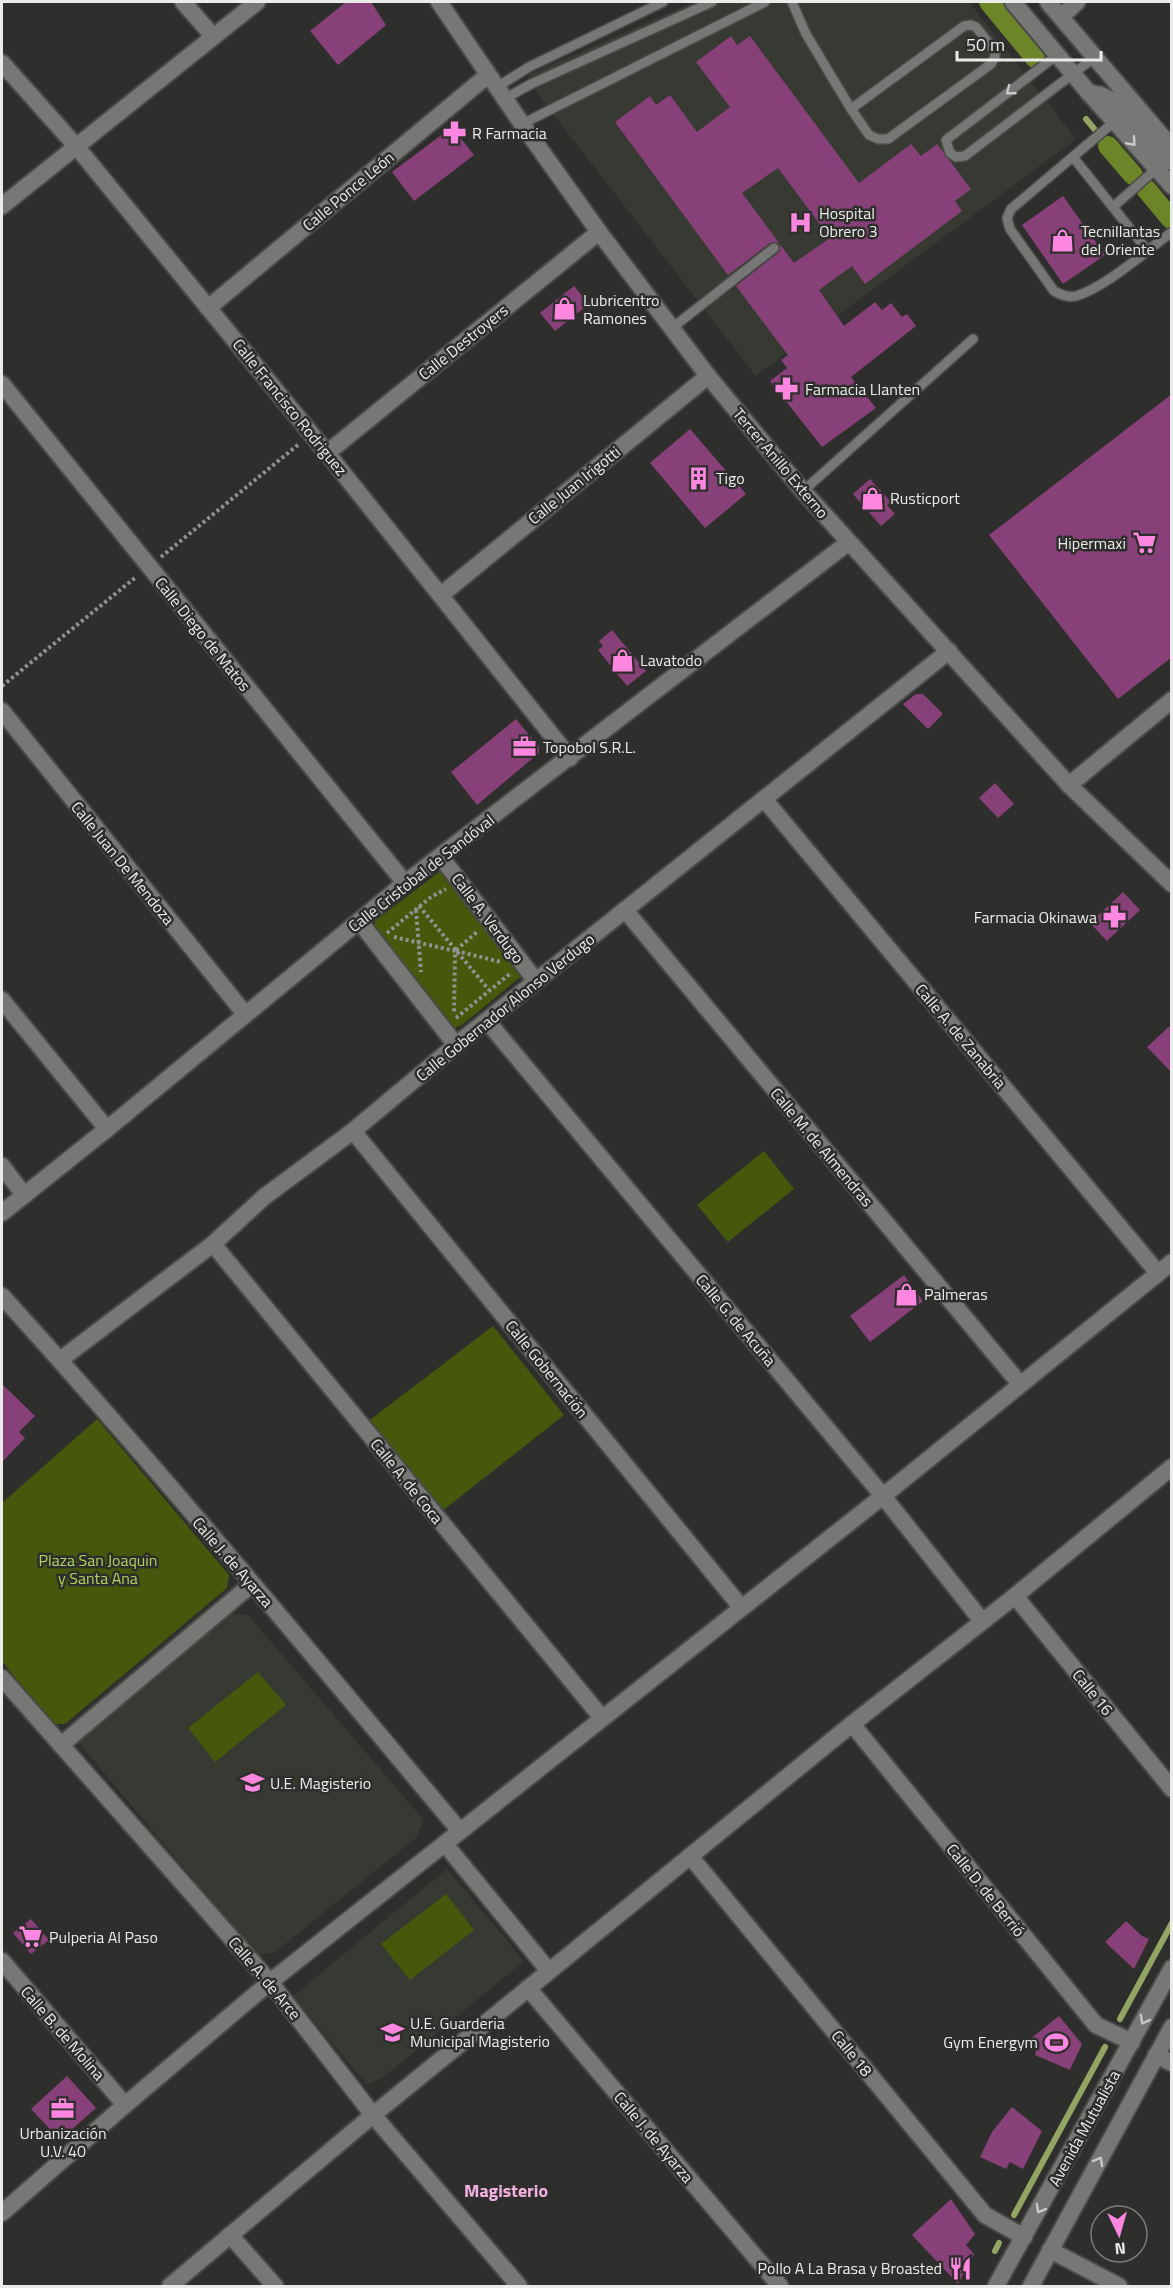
<svg xmlns="http://www.w3.org/2000/svg" width="1173" height="2288" font-family="'Titillium Web',sans-serif">
<style>
.built{fill:#373a32}
.green{fill:#45580b}
.lines{fill:none;stroke-linecap:round;stroke-linejoin:round}
.stream{stroke:#93a463;stroke-width:6}
.canal{stroke:#6d8529;stroke-width:20}
.building{fill:#884078;fill-rule:evenodd}
.service-casing{stroke:#4a4a48;stroke-width:12}
.minor-casing{stroke:#4a4a48;stroke-width:20}
.tertiary-casing{stroke:#4a4a48;stroke-width:20}
.secondary-casing{stroke:#4a4a48;stroke-width:20}
.path{stroke:#919290;stroke-width:4;stroke-dasharray:3 3;stroke-linecap:butt}
.service{stroke:#777875;stroke-width:9}
.minor{stroke:#777875;stroke-width:16}
.tertiary{stroke:#777875;stroke-width:16}
.secondary{stroke:#777875;stroke-width:16}
.oneway{stroke:#c8c8c7}
.labels{text-anchor:middle;stroke-width:5;stroke-linejoin:round;paint-order:stroke}
.poi-label{font-size:16px;fill:#ebebea;stroke:#2e2f2d;text-anchor:start}
.street-label{font-size:16px;fill:#ebebea;stroke:#2e2f2d}
.park-label{font-size:16px;fill:#b0d25c;stroke:#2e2f2d}
.neighbourhood-label{font-size:18px;font-weight:bold;fill:#f4b0e1;stroke:#2e2f2d}
</style>
<rect width="100%" height="100%" fill="#2e2f2d"/>
<g class="built">
<path d="M694,2H969L1076,139L756,376L537,93L528,75Z"/>
<path d="M230,1613L248,1615L423,1819L417,1837L274,1953L257,1955L79,1743Z"/>
<path d="M447,1869L524,1961L385,2076L367,2085L293,1996Z"/>
</g>
<g class="green">
<path d="M443,869L523,975L462,1025L455,1028L448,1027L375,930V921Z"/>
<path d="M764,1151L794,1189L728,1242L697,1205Z"/>
<path d="M493,1326L564,1415L441,1512L366,1423Z"/>
<path d="M97,1419L229,1575L227,1588L65,1724H52L2,1661V1503Z"/>
<path d="M258,1672L286,1705L215,1762L188,1728Z"/>
<path d="M446,1894L474,1930L410,1980L381,1944Z"/>
</g>
<g class="lines">
<g class="stream">
<path d="M1086,119L1096,131"/>
<path d="M1120,2019L1172,1923"/>
<path d="M1014,2215L1105,2047"/>
<path d="M995,2251L999,2243"/>
</g>
<g class="canal">
<path d="M989,2L1035,58"/>
<path d="M1108,146L1133,175"/>
<path d="M1146,189L1171,219"/>
</g>
</g>
<g class="building">
<path d="M346,2H371L386,25L338,65L310,31Z"/>
<path d="M731,36L737,45L750,36L859,183L911,144L921,156L937,144L971,189L955,201L962,211L865,284L852,266L819,290L844,326L875,302L882,310L891,303L902,317L907,314L916,326L851,377L876,408L822,447L770,381L787,368L781,360L788,355L736,286L778,253L780,250V244L776,242L770,243L728,275L615,122L650,96L656,105L670,95L697,132L730,107L696,62ZM778,168L830,238L794,263L742,193Z"/>
<path d="M452,127L474,155L414,201L392,172Z"/>
<path d="M1063,196L1105,255L1063,284L1022,225Z"/>
<path d="M574,286L589,304L555,331L540,313Z"/>
<path d="M1172,394V657L1118,699L989,535Z"/>
<path d="M690,429L746,494L705,528L650,463Z"/>
<path d="M870,479L891,502L887,505L895,514L881,526L853,494Z"/>
<path d="M612,630L646,671L627,686L598,650L603,646L599,641Z"/>
<path d="M916,694H923L943,714L928,729L903,704Z"/>
<path d="M516,719L539,747V753L477,805L451,772Z"/>
<path d="M995,783L1014,804L998,818L979,798Z"/>
<path d="M1123,892L1140,910L1107,941L1090,923Z"/>
<path d="M1172,1024V1073L1147,1047Z"/>
<path d="M904,1275L923,1301L870,1342L850,1316Z"/>
<path d="M2,1384L35,1416L19,1432L25,1438L2,1462Z"/>
<path d="M31,1919L49,1940L31,1954L13,1933Z"/>
<path d="M1126,1921L1142,1936L1149,1939L1134,1969L1105,1942Z"/>
<path d="M1059,2016L1082,2044L1070,2070L1035,2055L1037,2047L1030,2039Z"/>
<path d="M67,2076L96,2108L60,2140L31,2109Z"/>
<path d="M1012,2107L1042,2131L1023,2169L1010,2162L1006,2169L980,2157L992,2132Z"/>
<path d="M951,2199L975,2234L966,2245L974,2254L958,2284L912,2235Z"/>
</g>
<g class="lines">
<defs>
<g id="service">
<path d="M792,2L806,34L851,109L869,135L878,139H888L991,64L995,57V51L976,27L971,25L964,26L851,109"/>
<path d="M1057,55L946,140L950,153L956,157L965,156L1095,57"/>
<path d="M497,87L529,67L663,2"/>
<path d="M504,99L531,84L712,2"/>
<path d="M1114,122L1011,209L1007,218L1010,229L1054,291C1061,295 1068,298 1076,296C1106,287 1146,251 1172,232"/>
<path d="M522,124L765,2"/>
<path d="M1073,157L1147,250"/>
<path d="M1113,207L1156,169"/>
<path d="M672,328L774,248"/>
<path d="M803,491L973,339"/>
</g>
<g id="minor">
<path d="M183,2L213,36"/>
<path d="M1061,17L1077,2"/>
<path d="M2,63L76,146L327,453L570,758"/>
<path d="M2,206L257,2"/>
<path d="M208,308L488,75"/>
<path d="M2,384L405,883"/>
<path d="M327,453L599,232"/>
<path d="M441,595L708,376"/>
<path d="M2,711L245,1014"/>
<path d="M1069,785L1172,700"/>
<path d="M764,799L1158,1273"/>
<path d="M440,856L536,981"/>
<path d="M625,910L1020,1384"/>
<path d="M359,921L456,1045"/>
<path d="M2,1000L107,1129"/>
<path d="M487,1021L883,1496L982,1621"/>
<path d="M353,1131L741,1607"/>
<path d="M2,1166L24,1195"/>
<path d="M2,1213L107,1129L405,883L849,542"/>
<path d="M213,1244L602,1718"/>
<path d="M2,1296C160,1470 309,1651 460,1831"/>
<path d="M60,1360L213,1244L264,1197L353,1131L456,1045L949,651"/>
<path d="M1015,1596L1172,1789"/>
<path d="M2,1678L270,1982L373,2115L519,2286"/>
<path d="M852,1724L1096,2025L1132,2042"/>
<path d="M61,1745L252,1584"/>
<path d="M445,1844L549,1971"/>
<path d="M690,1856L985,2215L1024,2237"/>
<path d="M2,1961L125,2105"/>
<path d="M528,1988L780,2286"/>
<path d="M1156,2055L1172,2063"/>
<path d="M2,2213L125,2105L270,1982L883,1496L1172,1262"/>
<path d="M230,2235L275,2286"/>
<path d="M1050,2250L1119,2286"/>
<path d="M170,2286L373,2115L852,1724L1015,1596L1172,1467"/>
</g>
<path id="tertiary" d="M439,2L522,124L599,232L708,376L803,491L1069,785L1172,884"/>
<g id="secondary">
<path d="M1013,2L1089,93L1172,186"/>
<path d="M1048,2L1172,148"/>
<path d="M1089,93L1101,95L1118,103L1172,162"/>
<path d="M996,2286L1172,1968"/>
<path d="M1031,2286L1172,2027"/>
</g>
</defs>
<use href="#service" class="service-casing"/>
<use href="#minor" class="minor-casing"/>
<use href="#tertiary" class="tertiary-casing"/>
<use href="#secondary" class="secondary-casing"/>
<g class="path">
<path d="M161,557L299,444"/>
<path d="M2,686L136,577"/>
<path d="M419,906L489,990"/>
<path d="M416,910L421,972"/>
<path d="M387,933L431,897L446,889"/>
<path d="M394,937L455,951L454,1013"/>
<path d="M456,950L477,932"/>
<path d="M456,951L501,962"/>
<path d="M456,1018L511,973"/>
</g>
<use href="#service" class="service"/>
<use href="#minor" class="minor"/>
<use href="#tertiary" class="tertiary"/>
<use href="#secondary" class="secondary"/>
</g>
<defs><path id="oneway-chevron" d="M-2-3.5L2.5 0L-2 3.5" fill="none" stroke-width="1.6" stroke-linecap="round" stroke-linejoin="round" transform="scale(1.5)"/></defs>
<g class="oneway">
<use href="#oneway-chevron" transform="translate(1010 91) rotate(142)"/>
<use href="#oneway-chevron" transform="translate(1132 142) rotate(48)"/>
<use href="#oneway-chevron" transform="translate(1144 2020) rotate(119)"/>
<use href="#oneway-chevron" transform="translate(1099 2161) rotate(-61)"/>
<use href="#oneway-chevron" transform="translate(1040 2209) rotate(119)"/>
</g>
<defs>
<symbol id="pharmacy-bare" viewBox="-9 -9 18 18"><path d="M-2-6h4v4h4v4h-4v4h-4v-4h-4v-4h4Z" fill="#fd86e1" stroke="#2e2f2d" stroke-width="2.5" paint-order="stroke"/></symbol>
<symbol id="hospital-bare" viewBox="-9 -9 18 18"><path d="M-5-5h3v3.5h4V-5h3V5h-3V1.5h-4V5h-3Z" fill="#fd86e1" stroke="#2e2f2d" stroke-width="2.5" paint-order="stroke"/></symbol>
<symbol id="shop-bare" viewBox="-9 -9 18 18"><path d="M-5-2.5h2.3a2.7 3.5 0 0 1 5.4 0H5L5.5 6h-11ZM-1.5-2.5h3a1.5 2.3 0 0 0-3 0Z" fill="#fd86e1" stroke="#2e2f2d" stroke-width="2.5" paint-order="stroke"/></symbol>
<symbol id="building-bare" viewBox="-9 -9 18 18"><path d="M-4-6H4V6H1V3H-1V6H-4ZM-2.5-4.3h1.7v1.8h-1.7ZM.8-4.3h1.7v1.8H.8ZM-2.5-1h1.7V.8h-1.7ZM.8-1h1.7V.8H.8Z" fill="#fd86e1" stroke="#2e2f2d" stroke-width="2.5" paint-order="stroke"/></symbol>
<symbol id="supermarket-bare" viewBox="-9 -9 18 18"><path d="M-6-5.5h2.5l.6 2H6L4.5 2H-2.5L-4.4-4H-6ZM-1.5 3.2a1.3 1.3 0 1 0 .1 0ZM3 3.2a1.3 1.3 0 1 0 .1 0Z" fill="#fd86e1" stroke="#2e2f2d" stroke-width="2.5" paint-order="stroke"/></symbol>
<symbol id="office-bare" viewBox="-9 -9 18 18"><path d="M-6-3h4V-5.5h4V-3h4V5H-6ZM-1-4.5V-3h2v-1.5ZM-6 0V1H6V0Z" fill="#fd86e1" stroke="#2e2f2d" stroke-width="2.5" paint-order="stroke"/></symbol>
<symbol id="school-bare" viewBox="-9 -9 18 18"><path d="M0-5L7-2L0 1L-7-2ZM-4 1L0 2.5L4 1V4Q0 6-4 4Z" fill="#fd86e1" stroke="#2e2f2d" stroke-width="2.5" paint-order="stroke"/></symbol>
<symbol id="stadium-bare" viewBox="-9 -9 18 18"><path d="M0-5a6.5 5 0 1 0 0 10a6.5 5 0 1 0 0-10ZM-3.5-1.8h7v3.6h-7Z" fill="#fd86e1" stroke="#2e2f2d" stroke-width="2.5" paint-order="stroke"/></symbol>
<symbol id="restaurant-bare" viewBox="-9 -9 18 18"><path d="M-5-6h1v4h1v-4h1v4h1v-4h1v5L-1.5 .5V6h-2V.5L-5-1ZM5-6V6H3V1.5H1.5Q1.5-4 5-6Z" fill="#fd86e1" stroke="#2e2f2d" stroke-width="2.5" paint-order="stroke"/></symbol>
</defs>
<g fill-rule="evenodd">
<use href="#pharmacy-bare" x="438" y="116" width="33" height="33"/>
<use href="#hospital-bare" x="784" y="206" width="33" height="33"/>
<use href="#shop-bare" x="1046" y="224" width="33" height="33"/>
<use href="#shop-bare" x="548" y="292" width="33" height="33"/>
<use href="#pharmacy-bare" x="770" y="372" width="33" height="33"/>
<use href="#building-bare" x="682" y="462" width="33" height="33"/>
<use href="#shop-bare" x="856" y="482" width="33" height="33"/>
<use href="#supermarket-bare" x="1128" y="526" width="33" height="33"/>
<use href="#shop-bare" x="606" y="644" width="33" height="33"/>
<use href="#office-bare" x="508" y="730" width="33" height="33"/>
<use href="#pharmacy-bare" x="1098" y="900" width="33" height="33"/>
<use href="#shop-bare" x="890" y="1278" width="33" height="33"/>
<use href="#school-bare" x="236" y="1766" width="33" height="33"/>
<use href="#supermarket-bare" x="14" y="1920" width="33" height="33"/>
<use href="#school-bare" x="376" y="2016" width="33" height="33"/>
<use href="#stadium-bare" x="1040" y="2026" width="33" height="33"/>
<use href="#office-bare" x="46" y="2092" width="33" height="33"/>
<use href="#restaurant-bare" x="944" y="2252" width="33" height="33"/>
</g>
<g class="labels">
<g class="poi-label">
<text x="472" y="139">R Farmacia</text>
<text x="819" y="219">Hospital<tspan x="819" dy="18">Obrero 3</tspan></text>
<text x="1081" y="237">Tecnillantas<tspan x="1081" dy="18">del Oriente</tspan></text>
<text x="583" y="306">Lubricentro<tspan x="583" dy="18">Ramones</tspan></text>
<text x="805" y="395">Farmacia Llanten</text>
<text x="716" y="484">Tigo</text>
<text x="890" y="504">Rusticport</text>
<text x="1126" y="549" text-anchor="end">Hipermaxi</text>
<text x="640" y="666">Lavatodo</text>
<text x="543" y="753">Topobol S.R.L.</text>
<text x="1097" y="923" text-anchor="end">Farmacia Okinawa</text>
<text x="924" y="1300">Palmeras</text>
<text x="270" y="1789">U.E. Magisterio</text>
<text x="49" y="1943">Pulperia Al Paso</text>
<text x="410" y="2029">U.E. Guarderia<tspan x="410" dy="18">Municipal Magisterio</tspan></text>
<text x="1038" y="2048" text-anchor="end">Gym Energym</text>
<text x="63" y="2139" text-anchor="middle">Urbanización<tspan x="63" dy="18">U.V. 40</tspan></text>
<text x="942" y="2274" text-anchor="end">Pollo A La Brasa y Broasted</text>
</g>
<g class="street-label">
<text transform="translate(348 191) rotate(-40)" y="6">Calle Ponce León</text>
<text transform="translate(463 342) rotate(-39)" y="6">Calle Destroyers</text>
<text transform="translate(290 407) rotate(51)" y="6">Calle Francisco Rodriguez</text>
<text transform="translate(781 463) rotate(50)" y="6">Tercer Anillo Externo</text>
<text transform="translate(574 485) rotate(-39)" y="6">Calle Juan Irigotti</text>
<text transform="translate(203 634) rotate(51)" y="6">Calle Diego de Matos</text>
<text transform="translate(123 863) rotate(51)" y="6">Calle Juan De Mendoza</text>
<text transform="translate(421 873) rotate(-38)" y="6">Calle Cristobal de Sandóval</text>
<text transform="translate(488 918) rotate(53)" y="6">Calle A. Verdugo</text>
<text transform="translate(505 1007) rotate(-39)" y="6">Calle Gobernador Alonso Verdugo</text>
<text transform="translate(961 1036) rotate(50)" y="6">Calle A. de Zanabria</text>
<text transform="translate(822 1147) rotate(50)" y="6">Calle M. de Almendras</text>
<text transform="translate(736 1320) rotate(50)" y="6">Calle G. de Acuña</text>
<text transform="translate(547 1369) rotate(51)" y="6">Calle Gobernación</text>
<text transform="translate(407 1481) rotate(51)" y="6">Calle A. de Coca</text>
<text transform="translate(233 1562) rotate(49)" y="6">Calle J. de Ayarza</text>
<text transform="translate(1093 1692) rotate(51)" y="6">Calle 16</text>
<text transform="translate(986 1890) rotate(51)" y="6">Calle D. de Berrió</text>
<text transform="translate(265 1978) rotate(50)" y="6">Calle A. de Arce</text>
<text transform="translate(63 2033) rotate(49)" y="6">Calle B. de Molina</text>
<text transform="translate(852 2053) rotate(51)" y="6">Calle 18</text>
<text transform="translate(1084 2128) rotate(-61)" y="6">Avenida Mutualista</text>
<text transform="translate(654 2137) rotate(50)" y="6">Calle J. de Ayarza</text>
</g>
<g class="park-label">
<text x="98" y="1566">Plaza San Joaquin<tspan x="98" dy="18">y Santa Ana</tspan></text>
</g>
<g class="neighbourhood-label">
<text x="506" y="2197">Magisterio</text>
</g>
</g>
<rect width="1173" height="2288" fill="none" stroke="#ebebea" stroke-width="6"/>
<g transform="translate(1119 2234) rotate(175)"><circle r="28" fill="#2e2f2d" stroke="#7a7a79" stroke-width="1.5"/>
<path d="M0-4.5L10 22L0 15L-10 22Z" fill="#fd86e1"/>
<text y="-9" font-size="16" font-weight="bold" text-anchor="middle" fill="#ebebea">N</text>
</g>
<path d="M957 51v9h144v-9" fill="none" stroke="#ebebea" stroke-width="3"/>
<text x="966" y="51" font-size="18" fill="#ebebea" stroke="#2e2f2d" stroke-width="4.5" paint-order="stroke">50 m</text>
</svg>
